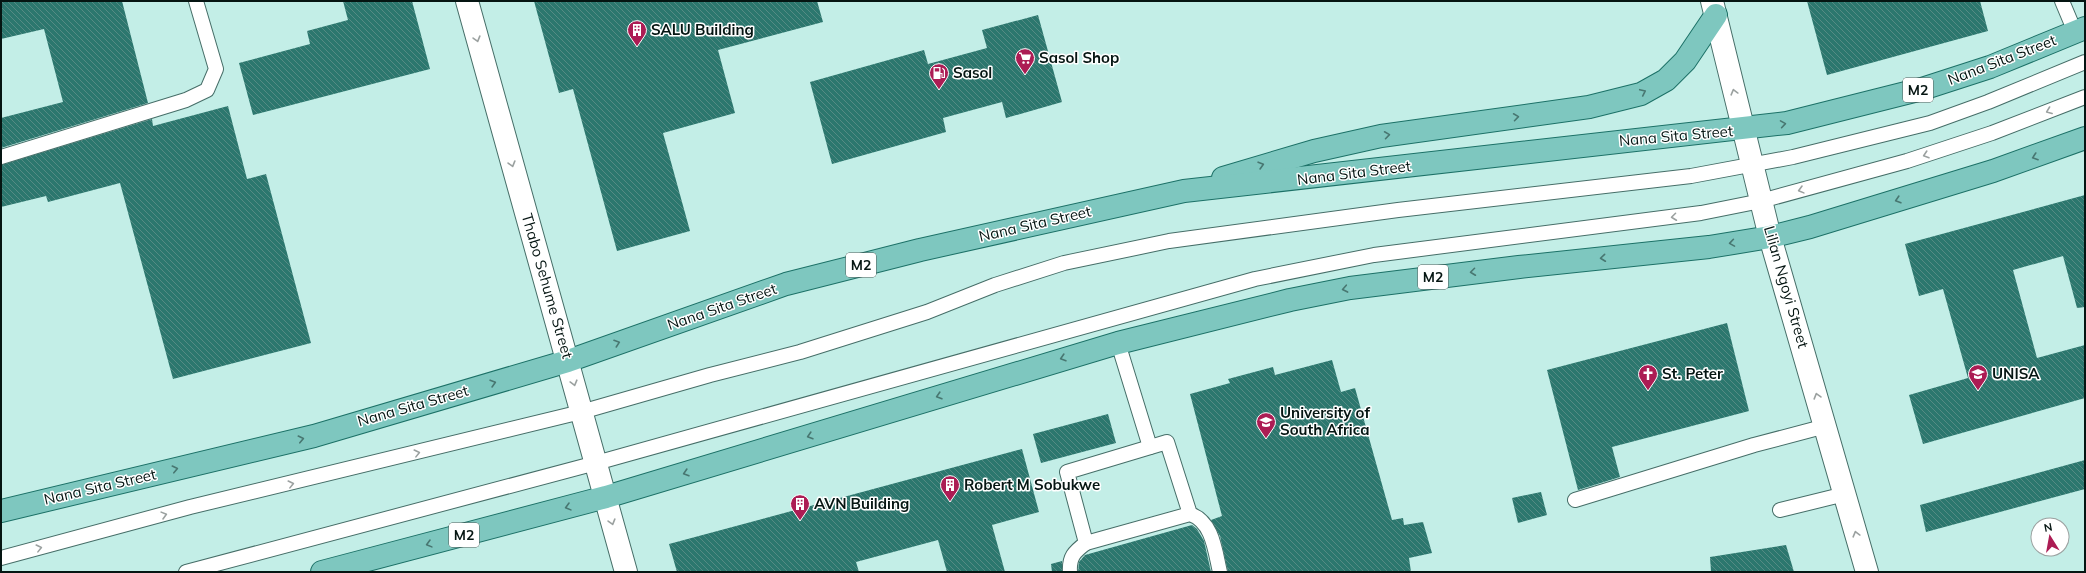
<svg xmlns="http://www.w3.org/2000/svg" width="2086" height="573" font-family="Mulish,sans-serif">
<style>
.building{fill:url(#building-back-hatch)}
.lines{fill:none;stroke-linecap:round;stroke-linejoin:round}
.service-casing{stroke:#466e68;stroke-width:16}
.tertiary-casing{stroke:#466e68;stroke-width:24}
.secondary-casing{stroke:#466e68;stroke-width:24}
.primary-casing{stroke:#1c7167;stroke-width:24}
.service{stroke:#fff;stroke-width:14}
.tertiary{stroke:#fff;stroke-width:22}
.secondary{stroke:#fff;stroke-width:22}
.primary{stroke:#7ec7bf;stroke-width:22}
.oneway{stroke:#9ba1a0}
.oneway2{stroke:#487771}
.labels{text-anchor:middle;stroke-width:3;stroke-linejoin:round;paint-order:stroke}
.shield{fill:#fff;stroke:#505b59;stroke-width:1}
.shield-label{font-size:14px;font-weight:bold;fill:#051512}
.poi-label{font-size:15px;font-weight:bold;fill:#051512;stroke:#fff;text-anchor:start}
.street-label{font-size:15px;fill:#051512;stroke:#fff}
</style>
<defs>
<pattern id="building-back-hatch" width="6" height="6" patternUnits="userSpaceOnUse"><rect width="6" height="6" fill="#2c776e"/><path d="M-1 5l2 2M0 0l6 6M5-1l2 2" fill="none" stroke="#558b84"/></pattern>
</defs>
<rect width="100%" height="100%" fill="#c3eee7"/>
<g class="building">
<path d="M1,1H122L148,103L1,148V118L63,102L44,29L1,39Z"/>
<path d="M343,1H412L430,69L253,115L239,63L310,44L307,31L348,20Z"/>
<path d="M534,1H817L823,22L718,50L735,113L663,133L690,231L617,251L573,89L559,93Z"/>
<path d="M1807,1H1980L1988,31L1827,75Z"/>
<path d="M1038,15L1062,102L1006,118L1002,102L943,118L946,132L832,164L810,82L924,50L928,64L987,48L982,30Z"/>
<path d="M228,106L247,179L266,174L311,343L173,379L120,183L48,202L46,196L1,207V165L152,119L153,126Z"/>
<path d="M2085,195V307L2077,308L2063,256L2013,270L2037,358L2085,345V398L1923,444L1909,395L1968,378L1943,289L1919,296L1905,244Z"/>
<path d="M1727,323L1749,411L1612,447L1620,477L1578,490L1547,370Z"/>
<path d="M1332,360L1341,392L1355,388L1392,520L1403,518L1404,525L1423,522L1432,553L1409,558L1411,572H1228L1220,536L1211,520L1222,516L1190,394L1230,383L1228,379L1273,367L1275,375Z"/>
<path d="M1108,414L1116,443L1041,463L1033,434Z"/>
<path d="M1022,449L1039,512L992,525L1005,572H947L938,540L856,562L859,572H677L669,544Z"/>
<path d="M2085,460V489L1926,532L1920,505Z"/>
<path d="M1541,492L1547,515L1518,523L1512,498Z"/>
<path d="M1192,525L1197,529L1204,541L1211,572H1078L1079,562L1085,555Z"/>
<path d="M1786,545L1794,572H1711L1710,557Z"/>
<path d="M1062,561V572H1052L1051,564Z"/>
</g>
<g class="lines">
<defs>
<g id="service">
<path d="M2062,1L2075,32"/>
<path d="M1,157L186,100L207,90L216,69L196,1"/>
<path d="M1118,343L1150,447"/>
<path d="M1575,500L1754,445L1826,426"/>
<path d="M1780,510L1845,494"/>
<path d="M1190,514L1167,442L1067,472L1086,543L1190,514C1213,522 1215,551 1220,572"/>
<path d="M1,558L190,507L581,412L710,375L800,352L927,312L995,285L1064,263L1169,241L1398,210L1691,176L1793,157L1930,123L1988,102L2085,62"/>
<path d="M186,572L596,463L1255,279L1374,255L1701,213L1761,201L1907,161L1992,133L2085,97"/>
<path d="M1070,572C1069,557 1074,552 1086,543"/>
</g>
<path id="tertiary" d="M1712,1L1770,237L1867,572"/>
<path id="secondary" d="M467,1L626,572"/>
<g id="primary">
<path d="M1223,178L1314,151L1381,136L1589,107L1641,94L1666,80L1685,61L1716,15"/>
<path d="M1,511L314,436L568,361L786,284L920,250L1184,191L1787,123L1922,89L1990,67L2085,28"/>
<path d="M322,572L606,497L1118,343L1290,300L1350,288L1519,267L1709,247L1770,237L1810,227L1993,171L2085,138"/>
</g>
</defs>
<use href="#service" class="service-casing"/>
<use href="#tertiary" class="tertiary-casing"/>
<use href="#secondary" class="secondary-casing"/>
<use href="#primary" class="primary-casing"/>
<use href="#service" class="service"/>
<use href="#tertiary" class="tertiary"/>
<use href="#secondary" class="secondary"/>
<use href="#primary" class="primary"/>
</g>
<defs><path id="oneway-chevron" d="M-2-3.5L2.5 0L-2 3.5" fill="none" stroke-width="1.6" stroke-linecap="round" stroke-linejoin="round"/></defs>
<g class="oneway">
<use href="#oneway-chevron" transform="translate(477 39) rotate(74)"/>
<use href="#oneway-chevron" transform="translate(1734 92) rotate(-105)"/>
<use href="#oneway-chevron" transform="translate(2049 111) rotate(159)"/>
<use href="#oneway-chevron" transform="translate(1926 155) rotate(162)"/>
<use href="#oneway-chevron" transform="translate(512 164) rotate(74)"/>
<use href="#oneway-chevron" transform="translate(1801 190) rotate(165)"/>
<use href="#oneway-chevron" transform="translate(1674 217) rotate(173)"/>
<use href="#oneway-chevron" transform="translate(574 383) rotate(75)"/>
<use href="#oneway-chevron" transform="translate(1817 396) rotate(-106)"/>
<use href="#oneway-chevron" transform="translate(417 453) rotate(-14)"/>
<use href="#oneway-chevron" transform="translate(291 484) rotate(-14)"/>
<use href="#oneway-chevron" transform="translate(164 515) rotate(-15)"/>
<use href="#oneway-chevron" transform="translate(612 522) rotate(74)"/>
<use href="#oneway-chevron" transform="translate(1856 534) rotate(-105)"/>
<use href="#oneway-chevron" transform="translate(39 548) rotate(-14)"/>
</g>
<g class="oneway2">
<use href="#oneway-chevron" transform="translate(1643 92) rotate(-25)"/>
<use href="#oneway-chevron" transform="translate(1516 117) rotate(-8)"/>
<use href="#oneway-chevron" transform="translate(1783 124) rotate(-9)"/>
<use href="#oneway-chevron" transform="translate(1387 135) rotate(-8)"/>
<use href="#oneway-chevron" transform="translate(2035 157) rotate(161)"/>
<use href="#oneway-chevron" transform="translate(1261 165) rotate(-16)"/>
<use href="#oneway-chevron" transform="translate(1898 200) rotate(163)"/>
<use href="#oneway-chevron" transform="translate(1732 243) rotate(171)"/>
<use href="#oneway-chevron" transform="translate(1603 258) rotate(174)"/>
<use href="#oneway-chevron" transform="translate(1473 272) rotate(173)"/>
<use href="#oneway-chevron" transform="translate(1345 289) rotate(169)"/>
<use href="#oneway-chevron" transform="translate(617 343) rotate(-19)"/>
<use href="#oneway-chevron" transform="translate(1063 358) rotate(163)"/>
<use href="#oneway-chevron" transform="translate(493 383) rotate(-16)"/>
<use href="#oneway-chevron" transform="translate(939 396) rotate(163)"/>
<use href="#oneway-chevron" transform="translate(810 436) rotate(163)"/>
<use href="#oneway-chevron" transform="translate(301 439) rotate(-13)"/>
<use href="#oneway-chevron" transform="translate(175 469) rotate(-13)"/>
<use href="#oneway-chevron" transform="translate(686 473) rotate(163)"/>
<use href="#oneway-chevron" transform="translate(568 507) rotate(165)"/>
<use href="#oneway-chevron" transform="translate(429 544) rotate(165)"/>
</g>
<defs>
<symbol id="building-pin" viewBox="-11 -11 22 30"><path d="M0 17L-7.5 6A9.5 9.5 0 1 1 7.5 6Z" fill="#ac1c54" stroke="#fff"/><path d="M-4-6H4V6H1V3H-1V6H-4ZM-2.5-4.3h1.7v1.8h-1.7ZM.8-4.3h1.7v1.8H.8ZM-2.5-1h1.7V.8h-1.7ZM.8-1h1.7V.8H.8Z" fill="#fff"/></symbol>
<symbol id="supermarket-pin" viewBox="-11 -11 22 30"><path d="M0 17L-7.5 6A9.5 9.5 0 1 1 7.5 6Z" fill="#ac1c54" stroke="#fff"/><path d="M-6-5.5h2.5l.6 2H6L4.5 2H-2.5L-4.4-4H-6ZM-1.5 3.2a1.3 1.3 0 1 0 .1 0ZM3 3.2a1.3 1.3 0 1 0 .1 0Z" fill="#fff"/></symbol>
<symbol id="fuel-pin" viewBox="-11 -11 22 30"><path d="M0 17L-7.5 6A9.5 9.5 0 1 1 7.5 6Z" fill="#ac1c54" stroke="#fff"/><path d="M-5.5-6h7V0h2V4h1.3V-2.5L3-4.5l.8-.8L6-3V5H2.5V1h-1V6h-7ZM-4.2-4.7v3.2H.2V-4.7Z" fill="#fff"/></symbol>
<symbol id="church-pin" viewBox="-11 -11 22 30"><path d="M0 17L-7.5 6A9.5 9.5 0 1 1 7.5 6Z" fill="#ac1c54" stroke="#fff"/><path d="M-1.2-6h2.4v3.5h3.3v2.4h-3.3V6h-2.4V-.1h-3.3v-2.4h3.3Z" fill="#fff"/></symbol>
<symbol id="university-pin" viewBox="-11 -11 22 30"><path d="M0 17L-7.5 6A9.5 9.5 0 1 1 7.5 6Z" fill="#ac1c54" stroke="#fff"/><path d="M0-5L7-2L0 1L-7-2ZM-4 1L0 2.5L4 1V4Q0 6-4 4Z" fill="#fff"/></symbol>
</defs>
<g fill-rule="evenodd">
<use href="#building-pin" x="626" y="19" width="22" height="30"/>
<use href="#supermarket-pin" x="1014" y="47" width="22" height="30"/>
<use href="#fuel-pin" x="928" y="62" width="22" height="30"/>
<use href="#church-pin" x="1637" y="363" width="22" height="30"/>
<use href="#university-pin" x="1967" y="363" width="22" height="30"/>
<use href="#university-pin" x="1255" y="411" width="22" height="30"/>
<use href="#building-pin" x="939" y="474" width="22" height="30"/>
<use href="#building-pin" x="789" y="493" width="22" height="30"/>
</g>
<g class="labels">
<g class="shield">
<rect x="1903" y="78" width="30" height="24" rx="3"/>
<rect x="846" y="253" width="30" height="24" rx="3"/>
<rect x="1418" y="265" width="30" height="24" rx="3"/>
<rect x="449" y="523" width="30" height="24" rx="3"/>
</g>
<g class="shield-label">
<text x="1918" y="95">M2</text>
<text x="861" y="270">M2</text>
<text x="1433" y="282">M2</text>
<text x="464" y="540">M2</text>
</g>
<g class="poi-label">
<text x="651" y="35">SALU Building</text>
<text x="1039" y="63">Sasol Shop</text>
<text x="953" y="78">Sasol</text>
<text x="1662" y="379">St. Peter</text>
<text x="1992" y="379">UNISA</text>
<text x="1280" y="418">University of<tspan x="1280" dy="17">South Africa</tspan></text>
<text x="964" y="490">Robert M Sobukwe</text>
<text x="814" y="509">AVN Building</text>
</g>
<g class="street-label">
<text transform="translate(2002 60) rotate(-21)" y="5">Nana Sita Street</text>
<text transform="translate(1676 136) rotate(-5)" y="5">Nana Sita Street</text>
<text transform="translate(1354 173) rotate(-7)" y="5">Nana Sita Street</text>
<text transform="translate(1035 224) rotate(-13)" y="5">Nana Sita Street</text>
<text transform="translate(547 286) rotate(74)" y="5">Thabo Sehume Street</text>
<text transform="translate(1786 287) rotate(74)" y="5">Lilian Ngoyi Street</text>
<text transform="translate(722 307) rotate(-19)" y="5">Nana Sita Street</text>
<text transform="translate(413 406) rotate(-16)" y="5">Nana Sita Street</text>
<text transform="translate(100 487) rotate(-13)" y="5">Nana Sita Street</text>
</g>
</g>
<rect width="2086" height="573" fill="none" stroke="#051512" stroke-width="4"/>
<g transform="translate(2050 537) rotate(349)"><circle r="19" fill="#ffffff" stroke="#9ba1a0"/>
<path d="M0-3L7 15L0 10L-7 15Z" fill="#ac1c54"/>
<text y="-6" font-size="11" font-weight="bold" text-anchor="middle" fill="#051512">N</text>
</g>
</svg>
